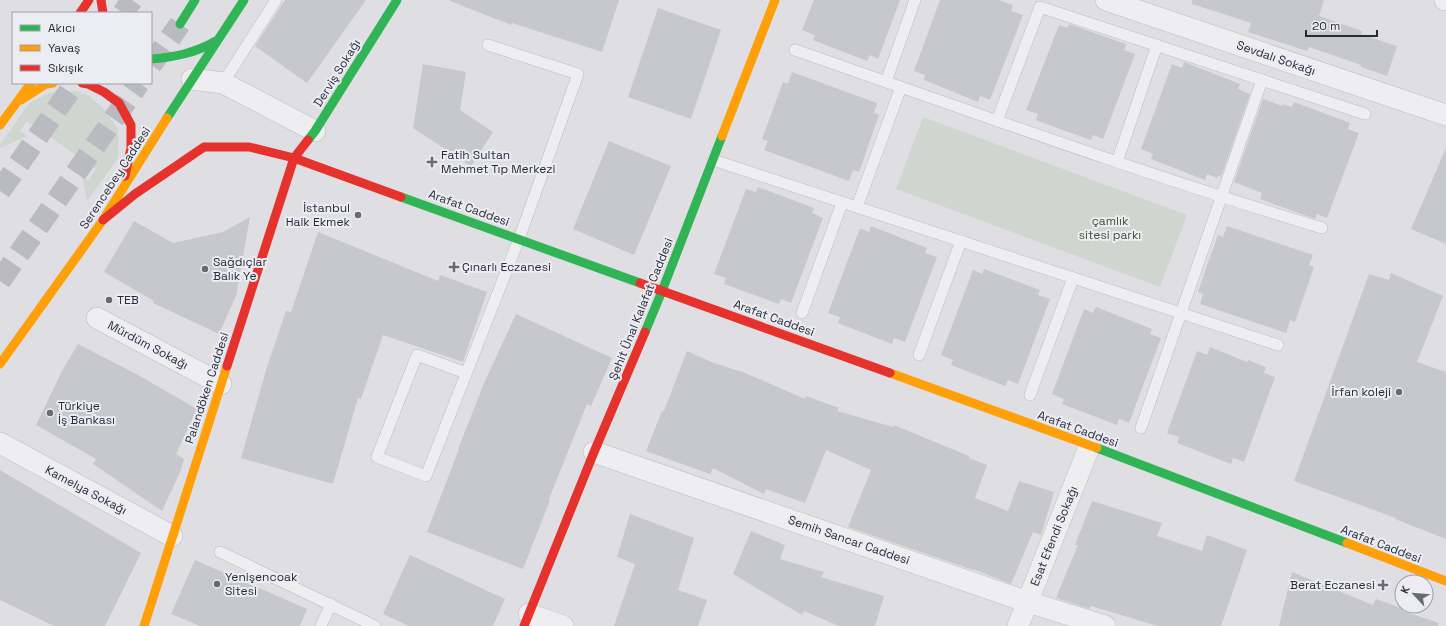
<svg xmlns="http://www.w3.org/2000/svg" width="1446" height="626" font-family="'Space Grotesk',sans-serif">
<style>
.green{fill:#ced6cf}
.building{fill:#c7c8cb}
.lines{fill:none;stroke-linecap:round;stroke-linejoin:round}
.highway-tunnel{stroke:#babbc1;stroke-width:22;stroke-dasharray:22 11;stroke-linecap:butt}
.lane-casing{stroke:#bdbdc1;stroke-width:12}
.street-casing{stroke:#bdbdc1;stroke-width:22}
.lane{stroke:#eeeef0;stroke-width:11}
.street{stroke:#eeeef0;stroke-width:21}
.fast{stroke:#30b455;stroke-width:9}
.slow{stroke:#ff9f0a;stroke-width:9}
.jam{stroke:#e5322d;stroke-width:9}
.poi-dot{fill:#686a74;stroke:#ecedf3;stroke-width:1.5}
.labels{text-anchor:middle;stroke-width:4;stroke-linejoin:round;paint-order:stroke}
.street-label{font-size:12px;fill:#282b39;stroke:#ecedf3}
.poi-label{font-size:12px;fill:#282b39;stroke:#ecedf3;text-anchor:start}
.park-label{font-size:12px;fill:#375437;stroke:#ecedf3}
</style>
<rect width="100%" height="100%" fill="#dfdfe3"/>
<g class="green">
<path d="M77,91L89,96L103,108L118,129V158L87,201L82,174L88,181L96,169L27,121L20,131L27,136L0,148V145L29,103L52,92Z"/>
<path d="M923,117L1187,215L1160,287L896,189Z"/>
</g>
<g class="building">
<path d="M285,0H366L307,83L255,46Z"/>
<path d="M450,0H619L602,52L512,23L511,25L450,1Z"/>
<path d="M814,0H900L878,59L870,55L867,61L813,40L815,35L802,30Z"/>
<path d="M940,0H999L1013,5L1011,11L1023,15L990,100L980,96L978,102L924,80L925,75L914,71Z"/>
<path d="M1192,0H1324L1319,16L1362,31L1361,34L1397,46L1387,76L1361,67V65L1309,47L1307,51L1248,32L1251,23L1192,4Z"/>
<path d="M658,8L721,30L691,119L628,97Z"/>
<path d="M1069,24L1126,44L1124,50L1135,54L1103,139L1093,135L1091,140L1060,129L1036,120L1038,114L1026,110L1059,25L1068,28Z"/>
<path d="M1184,62L1240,84L1238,89L1250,94L1221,177L1218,176L1217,178L1207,174L1205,180L1151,159L1153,154L1141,149L1172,64L1182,68Z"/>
<path d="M423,64L466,72L460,110L493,132L471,166L413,128Z"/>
<path d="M792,72L877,103L874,113L879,115L859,172L853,170L849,181L764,150L768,141L762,139L772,112L783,82L788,84Z"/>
<path d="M1263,99L1282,106L1283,104L1292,107L1294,102L1350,123L1348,129L1359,133L1327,218L1317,214L1315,219L1260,199L1262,193L1234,182Z"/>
<path d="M609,141L671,166L634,255L573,229Z"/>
<path d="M1446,148V244L1411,229Z"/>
<path d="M758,187L814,208L812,213L823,218L791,303L781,299L779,304L724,284L726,278L714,274L746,189L756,192Z"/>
<path d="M250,217L236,296L219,334L153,303L154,301L104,272L134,221L173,243L223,232Z"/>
<path d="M871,226L927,248L925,253L937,257L905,342L894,338L892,344L838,323L840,317L828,313L860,228L869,232Z"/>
<path d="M1227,226L1313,255L1309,265L1314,267L1295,322L1290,320L1286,333L1200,304L1203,294L1198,292L1209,260L1218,235L1223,237Z"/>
<path d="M318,232L438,281L440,275L487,292L463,362L383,335L361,399L358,398L333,484L241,458L266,370L286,311L291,312Z"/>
<path d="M984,269L1040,290L1038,295L1050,299L1018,384L1008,380L1005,386L951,365L953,360L941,355L973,270L982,274Z"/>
<path d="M1391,273L1443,296L1417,362L1446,372V539L1395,519L1396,518L1294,481L1369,274L1389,280Z"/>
<path d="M1096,307L1152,329L1150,334L1161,338L1129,423L1119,419L1117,425L1062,404L1064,399L1052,394L1084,309L1093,313Z"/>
<path d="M516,314L612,358L591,406L587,404L549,499L550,500L523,569L427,532L459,449H458L485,381Z"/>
<path d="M78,344L138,375L197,409L176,454L184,459L181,470L162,511L93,464L96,459L36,425L62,371Z"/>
<path d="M1210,347L1247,362L1248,360L1266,367L1264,373L1275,377L1244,462L1233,458L1231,464L1177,443L1179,437L1167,433L1197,351L1207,355Z"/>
<path d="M687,351L714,363L745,373L805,399L806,396L839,408L837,411L893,427L894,425L969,456V458L987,465L975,498L1008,511L1019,481L1054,492L1041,535L1033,532L1011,584L973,569V570L848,527L871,470L826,450L805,503L766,489L764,494L713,468L710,474L646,451L662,411H664Z"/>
<path d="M0,470L141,553L105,626H54L0,600Z"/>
<path d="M1092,501L1162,523L1157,536L1202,551L1207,535L1247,550L1221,626H1158L1091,606L1090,609L1056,598L1078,545H1075Z"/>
<path d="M630,514L694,538L678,590L707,600L698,626H614L635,564L617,557Z"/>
<path d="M751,531L785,545L780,559L824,572L821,577L884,596L875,626H839L804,611L802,615L733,574Z"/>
<path d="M410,555L505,599L493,626H409L383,614Z"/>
<path d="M195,560L307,609L300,626H200L171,614Z"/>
<path d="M1292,572L1373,605L1376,599L1404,609L1403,611L1439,623L1438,626H1279Z"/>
</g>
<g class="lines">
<g class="highway-tunnel">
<path d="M123,13L132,0"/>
<path d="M151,65L180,24"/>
<path d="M0,191L75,83"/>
<path d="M0,281L139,83"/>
</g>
<defs>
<g id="lane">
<path d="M795,50C970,111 1144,174 1322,228"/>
<path d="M886,82L915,0"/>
<path d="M223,83L276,0"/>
<path d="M997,121L1040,7L1365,114"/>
<path d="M713,160L1278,345"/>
<path d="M1117,162L1157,45"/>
<path d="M857,207L901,87"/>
<path d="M802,313L842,203"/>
<path d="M919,355L961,241"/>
<path d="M466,373L417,355L377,457L426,476L519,239L578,74L488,45"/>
<path d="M1030,395L1073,278"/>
<path d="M1141,428L1262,80"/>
<path d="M220,552L375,626"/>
<path d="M321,626L331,604"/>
</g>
<g id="street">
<path d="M1106,0L1446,115"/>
<path d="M1445,0H1446"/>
<path d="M192,79L223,83L315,131"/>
<path d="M97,318L221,384"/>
<path d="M0,443L172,536"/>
<path d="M594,452L1028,602L1105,626"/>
<path d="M529,614L563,626"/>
<path d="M1018,626L1090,445"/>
</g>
</defs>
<use href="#lane" class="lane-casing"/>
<use href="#street" class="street-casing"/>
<use href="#lane" class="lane"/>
<use href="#street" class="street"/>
<g class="fast">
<path d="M180,24L195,0"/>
<path d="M151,59C175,57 195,53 216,41"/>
<path d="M167,118L244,0"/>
<path d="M308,140L315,131L397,0"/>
<path d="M401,197L640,283"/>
<path d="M645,332L662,291L722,136"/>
<path d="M1097,448L1347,543"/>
</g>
<g class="slow">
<path d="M21,100L46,84L53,83"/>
<path d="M0,125L31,83"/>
<path d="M722,136L775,0"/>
<path d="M0,364L103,220L167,118"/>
<path d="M890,373L1097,448"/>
<path d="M1347,543L1446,581"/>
<path d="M144,626L227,366"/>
</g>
<g class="jam">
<path d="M101,0L103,13"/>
<path d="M80,13L89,0"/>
<path d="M82,83L88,84L104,92L119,103L131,125V148L125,176"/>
<path d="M103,220L135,194L204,147H249L294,158L401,197"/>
<path d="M640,283L890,373"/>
<path d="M227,366L294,158L308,140"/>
<path d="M524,626L594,452L645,332"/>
</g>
</g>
<g class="poi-dot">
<path d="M430 156h4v4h4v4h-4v4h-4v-4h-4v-4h4z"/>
<circle cx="358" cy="215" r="4"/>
<path d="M452 261h4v4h4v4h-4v4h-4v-4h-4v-4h4z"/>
<circle cx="205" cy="269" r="4"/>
<circle cx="109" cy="300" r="4"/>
<circle cx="1399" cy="392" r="4"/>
<circle cx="50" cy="413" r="4"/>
<circle cx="217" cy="584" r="4"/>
<path d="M1381 579h4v4h4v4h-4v4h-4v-4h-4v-4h4z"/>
</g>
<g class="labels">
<g class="street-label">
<text transform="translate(1276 58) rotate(19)" y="4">Sevdalı Sokağı</text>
<text transform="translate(337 73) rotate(-58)" y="4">Derviş Sokağı</text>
<text transform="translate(115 178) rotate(-57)" y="4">Serencebey Caddesi</text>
<text transform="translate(469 208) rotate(20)" y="4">Arafat Caddesi</text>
<text transform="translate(641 309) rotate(-68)" y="4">Şehit Ünal Kalafat Caddesi</text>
<text transform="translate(774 318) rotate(20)" y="4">Arafat Caddesi</text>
<text transform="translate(148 345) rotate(28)" y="4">Mürdüm Sokağı</text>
<text transform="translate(207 388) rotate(-72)" y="4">Palandöken Caddesi</text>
<text transform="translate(1078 429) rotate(20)" y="4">Arafat Caddesi</text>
<text transform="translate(86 490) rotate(28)" y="4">Kamelya Sokağı</text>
<text transform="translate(1054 536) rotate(-68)" y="4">Esat Efendi Sokağı</text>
<text transform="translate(849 540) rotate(19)" y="4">Semih Sancar Caddesi</text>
<text transform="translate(1381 544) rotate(21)" y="4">Arafat Caddesi</text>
</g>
<g class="poi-label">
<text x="441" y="159">Fatih Sultan<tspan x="441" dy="14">Mehmet Tıp Merkezi</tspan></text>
<text x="350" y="212" text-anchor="end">İstanbul<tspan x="350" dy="14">Halk Ekmek</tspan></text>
<text x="213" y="266">Sağdıçlar<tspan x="213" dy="14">Balık Ye</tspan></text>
<text x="462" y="271">Çınarlı Eczanesi</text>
<text x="117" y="304">TEB</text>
<text x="1391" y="396" text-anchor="end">İrfan koleji</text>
<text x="58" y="410">Türkiye<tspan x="58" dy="14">İş Bankası</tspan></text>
<text x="225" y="581">Yenişencoak<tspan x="225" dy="14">Sitesi</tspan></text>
<text x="1375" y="589" text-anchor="end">Berat Eczanesi</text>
</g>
<g class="park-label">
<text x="1110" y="225">çamlık<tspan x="1110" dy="14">sitesi parkı</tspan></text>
</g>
</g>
<rect x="12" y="12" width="140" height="72" fill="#ecedf3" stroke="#9e9fa9"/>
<rect x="20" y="25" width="20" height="6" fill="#30b455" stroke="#9e9fa9"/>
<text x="48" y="32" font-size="12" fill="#282b39">Akıcı</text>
<rect x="20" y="45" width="20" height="6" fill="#ff9f0a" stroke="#9e9fa9"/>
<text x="48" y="52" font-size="12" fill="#282b39">Yavaş</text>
<rect x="20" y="65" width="20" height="6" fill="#e5322d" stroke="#9e9fa9"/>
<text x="48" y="72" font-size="12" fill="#282b39">Sıkışık</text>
<g transform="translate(1414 594) rotate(296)"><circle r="19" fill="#ecedf3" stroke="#9e9fa9"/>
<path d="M0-3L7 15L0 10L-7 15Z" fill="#686a74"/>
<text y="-6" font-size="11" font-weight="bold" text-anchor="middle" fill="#282b39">K</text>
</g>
<path d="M1306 30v6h71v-6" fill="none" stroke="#282b39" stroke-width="2"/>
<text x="1312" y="30" font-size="12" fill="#282b39" stroke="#ecedf3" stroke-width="3" paint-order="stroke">20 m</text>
</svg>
